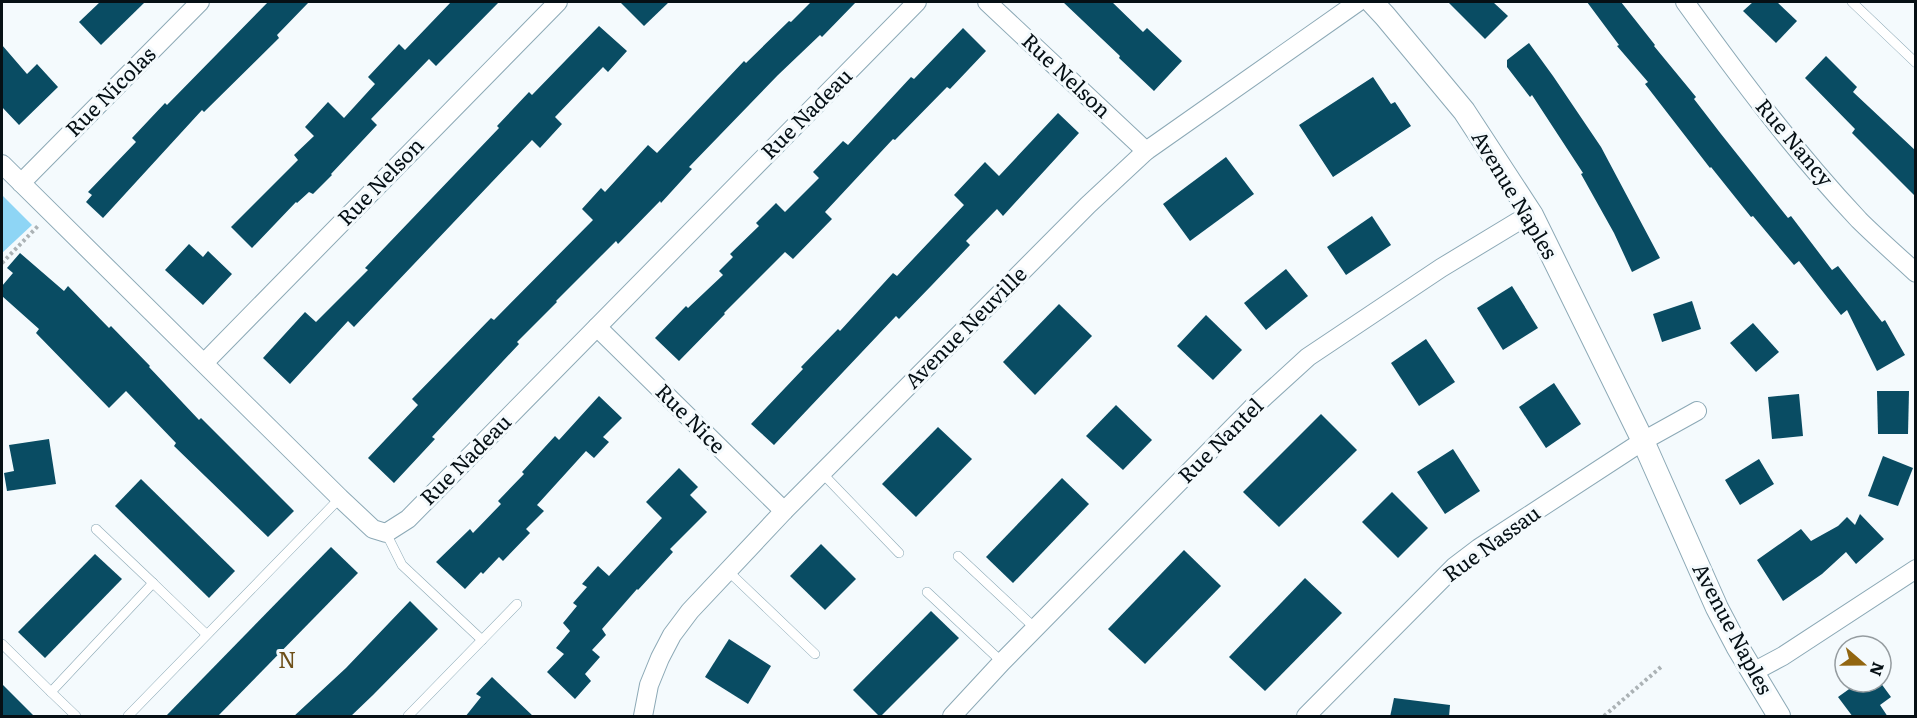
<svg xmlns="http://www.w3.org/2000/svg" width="1917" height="718" font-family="Literata,serif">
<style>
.green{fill:#8ed5f5}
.building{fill:#094c63}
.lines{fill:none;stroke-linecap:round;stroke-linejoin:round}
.service-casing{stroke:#8ca9b6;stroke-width:10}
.minor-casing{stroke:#8ca9b6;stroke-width:20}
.tertiary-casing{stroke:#8ca9b6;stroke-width:24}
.path{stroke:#abb2b5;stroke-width:4;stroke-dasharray:3 3;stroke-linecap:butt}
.service{stroke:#fff;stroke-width:9}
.minor{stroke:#fff;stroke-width:18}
.tertiary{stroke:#fff;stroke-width:22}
.labels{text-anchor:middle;stroke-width:6;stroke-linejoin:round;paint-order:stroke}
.street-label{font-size:21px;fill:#061015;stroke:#f4fafd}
.neighbourhood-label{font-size:22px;letter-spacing:1.5px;fill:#6e501a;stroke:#f4fafd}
</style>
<rect width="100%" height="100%" fill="#f4fafd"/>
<path class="green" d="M2,195L32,225L2,253Z"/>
<g class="building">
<path d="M100,2H145L101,45L79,22Z"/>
<path d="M268,2H309L277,35L279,38L204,112L202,110L103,218L86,202L92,195L88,192L136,142L132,138L165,103L167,105Z"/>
<path d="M451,2H499L436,66L429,59L371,119L377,125L331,174L332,175L313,194L309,192L297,203L296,202L252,248L231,227L298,160L294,155L314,136L305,127L328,102L344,118L375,84L368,77L399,44L405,50Z"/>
<path d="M620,2H669L644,26Z"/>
<path d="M811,2H856L822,37L820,35L778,75L689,167L692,169L661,203L660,201L618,244L616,241L556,301L557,302L517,342L519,344L432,437L435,439L394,483L368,458L418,405L412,399L491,318L494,320L593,220L582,209L601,188L605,192L648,145L657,153L744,61L746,63L789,21L791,22Z"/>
<path d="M1063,2H1112L1143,32L1147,28L1182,61L1154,91L1119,58L1120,56Z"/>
<path d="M1448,2H1493L1508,16L1485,39Z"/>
<path d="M1587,2H1621L1655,45L1654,46L1696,97L1694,99L1721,134L1788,218L1791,216L1832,270L1838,266L1882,322L1885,320L1905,355L1877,371L1847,310L1841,315L1799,261L1794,265L1753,216L1751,217L1711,167L1710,168L1645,84L1648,82L1617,46L1619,45Z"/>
<path d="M1753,2H1777L1797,21L1776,43L1743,11Z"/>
<path d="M599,26L627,51L608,72L603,67L555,117L562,124L540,148L532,140L354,327L348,321L290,384L263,358L305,312L316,322L368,270L365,268L499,128L497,126L529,92L532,95Z"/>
<path d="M963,28L986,51L950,89L947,87L895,140L893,139L825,212L832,219L793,259L785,252L724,313L725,314L679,361L655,338L686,306L688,308L723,275L719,271L733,257L730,254L759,226L756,223L776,203L785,212L819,178L813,172L843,141L848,145L911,77L914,79Z"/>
<path d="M1529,43L1553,76L1601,147L1660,258L1632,272L1614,233L1581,174L1583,173L1532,95L1530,97L1507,67V60Z"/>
<path d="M2,45L27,74L37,64L58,87L19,125L2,107Z"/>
<path d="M1826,56L1857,87L1853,92L1916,151V197L1852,133L1855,129L1805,78Z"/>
<path d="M1373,77L1391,104L1395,102L1411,126L1333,177L1299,125Z"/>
<path d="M1058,113L1079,133L1003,216L997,209L966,241L970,245L932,285L899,319L896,316L774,445L751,424L803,369L801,367L838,329L840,331L893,273L897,276L964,205L954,195L985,162L999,176Z"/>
<path d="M1226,157L1254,194L1190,241L1163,204Z"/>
<path d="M1372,216L1391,245L1346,275L1327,247Z"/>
<path d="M189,244L203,257L208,251L232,274L203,305L165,270Z"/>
<path d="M20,253L64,291L68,286L109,328L111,326L150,366L149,367L199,420L201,418L294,511L268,537L174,446L176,443L126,391L109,408L36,333L39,329L2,296V286L13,273L7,268Z"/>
<path d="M1286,269L1308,296L1266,330L1244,303Z"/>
<path d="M1512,286L1538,328L1503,350L1477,308Z"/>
<path d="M1692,301L1701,329L1662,342L1653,314Z"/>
<path d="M1059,304L1092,336L1035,395L1003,362Z"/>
<path d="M1206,315L1242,350L1213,380L1177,346Z"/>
<path d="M1753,323L1779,352L1756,372L1730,343Z"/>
<path d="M1426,339L1455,382L1419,406L1391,363Z"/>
<path d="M1554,383L1581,424L1546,448L1519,407Z"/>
<path d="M1877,391H1909L1908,434H1878Z"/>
<path d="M1799,394L1803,436L1772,439L1768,397Z"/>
<path d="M599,396L622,418L603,437L609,442L594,458L586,451L537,505L544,511L526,529L530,533L503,561L499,557L483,574L481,572L465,589L436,562L470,529L473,533L501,504L498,501L524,474L522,472L555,436L559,440Z"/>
<path d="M1116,405L1152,440L1123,470L1086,436Z"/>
<path d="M1321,414L1357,450L1279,527L1243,492Z"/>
<path d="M938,427L972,459L916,517L882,484Z"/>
<path d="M49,439L56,484L7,491L4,473L14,471L9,445Z"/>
<path d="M1453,449L1480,491L1445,514L1417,472Z"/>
<path d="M1883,456L1913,468L1898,506L1868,496Z"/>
<path d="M1759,459L1774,484L1740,505L1725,480Z"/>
<path d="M679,468L698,487L690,495L707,512L670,549L673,552L638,590L637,589L602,629L606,635L592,650L600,657L585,674L591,681L575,699L547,672L564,654L556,648L570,631L563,623L577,606L573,603L587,587L582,584L598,566L609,576L662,518L646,502Z"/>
<path d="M1062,478L1089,504L1013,583L986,557Z"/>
<path d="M141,479L235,571L209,598L115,506Z"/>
<path d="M1392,492L1428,528L1398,558L1362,522Z"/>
<path d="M1860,514L1884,539L1856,564L1846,552L1822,574L1783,601L1757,560L1801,529L1811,541L1838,526L1847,517L1855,525Z"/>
<path d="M821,544L856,579L825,610L790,576Z"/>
<path d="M331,547L358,573L217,717H165Z"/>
<path d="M1184,550L1221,586L1145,664L1108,629Z"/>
<path d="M95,554L122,579L45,658L18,632Z"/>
<path d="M1305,578L1342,613L1265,691L1229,657Z"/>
<path d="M410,601L438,629L373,695L350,717H293L346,668Z"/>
<path d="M931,611L959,638L880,717L853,690Z"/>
<path d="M729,639L771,666L748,704L705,677Z"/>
<path d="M492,677L534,717H465L481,697L476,694Z"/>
<path d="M1859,682H1880L1891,697L1880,705L1888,717H1853L1838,697Z"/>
<path d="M2,684L35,717H2Z"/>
<path d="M1394,698L1450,705L1449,717H1390Z"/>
</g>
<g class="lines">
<defs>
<g id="service">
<path d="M1852,2L1916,63"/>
<path d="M822,473L899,553"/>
<path d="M96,529L153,583"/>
<path d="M386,533L402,565L482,640"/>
<path d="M958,556L1036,629"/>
<path d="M728,571L815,654"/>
<path d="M927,592L1002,662"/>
<path d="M2,644L51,692"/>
<path d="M76,716L51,692L153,583L206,634"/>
<path d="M128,716L340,498"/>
<path d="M408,716L517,604"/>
</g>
<g id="minor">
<path d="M987,2L1146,151"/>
<path d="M1685,2C1739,77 1795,152 1859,220C1877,238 1897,255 1916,273"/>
<path d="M2,164L340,498L373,529L386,533L408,519L917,2"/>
<path d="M21,183L200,2"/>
<path d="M597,327L784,511"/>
<path d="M204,363L558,2"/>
<path d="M1753,672L1783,656L1916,569"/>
<path d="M643,716L649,685L660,658L672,635L690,611L784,511L1088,205L1146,151L1358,2"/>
<path d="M952,716L1002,662L1251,409L1308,357L1441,268L1517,222L1532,215"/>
<path d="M1306,716L1454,567L1479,548L1643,441L1697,411"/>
</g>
<path id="tertiary" d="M1372,2L1385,16L1464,111L1532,215L1643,441L1717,608L1737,646L1779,716"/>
</defs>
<use href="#service" class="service-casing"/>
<use href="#minor" class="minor-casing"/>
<use href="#tertiary" class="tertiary-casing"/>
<g class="path">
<path d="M2,263L38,226"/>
<path d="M1604,716L1661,667"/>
</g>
<use href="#service" class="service"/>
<use href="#minor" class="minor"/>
<use href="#tertiary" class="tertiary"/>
</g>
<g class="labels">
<g class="street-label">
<text transform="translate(1066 76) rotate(43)" y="7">Rue Nelson</text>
<text transform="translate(111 92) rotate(-45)" y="7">Rue Nicolas</text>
<text transform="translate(807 114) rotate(-45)" y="7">Rue Nadeau</text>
<text transform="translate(1794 143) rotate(50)" y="7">Rue Nancy</text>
<text transform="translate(381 182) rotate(-46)" y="7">Rue Nelson</text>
<text transform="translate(1514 195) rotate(59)" y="7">Avenue Naples</text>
<text transform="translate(966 328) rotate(-45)" y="7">Avenue Neuville</text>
<text transform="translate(690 419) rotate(45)" y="7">Rue Nice</text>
<text transform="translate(1221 441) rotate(-45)" y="7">Rue Nantel</text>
<text transform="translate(466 460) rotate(-45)" y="7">Rue Nadeau</text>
<text transform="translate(1492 544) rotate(-36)" y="7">Rue Nassau</text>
<text transform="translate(1732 629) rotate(62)" y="7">Avenue Naples</text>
</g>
<g class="neighbourhood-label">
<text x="288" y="668">N</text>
</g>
</g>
<rect width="1917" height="718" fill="none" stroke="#061015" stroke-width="6"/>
<g transform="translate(1863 664) rotate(110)"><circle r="28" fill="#f4fafd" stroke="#959ca0" stroke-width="1.5"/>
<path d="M0-4.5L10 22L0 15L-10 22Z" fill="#926611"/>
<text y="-9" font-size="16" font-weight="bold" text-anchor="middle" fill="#061015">N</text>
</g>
</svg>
